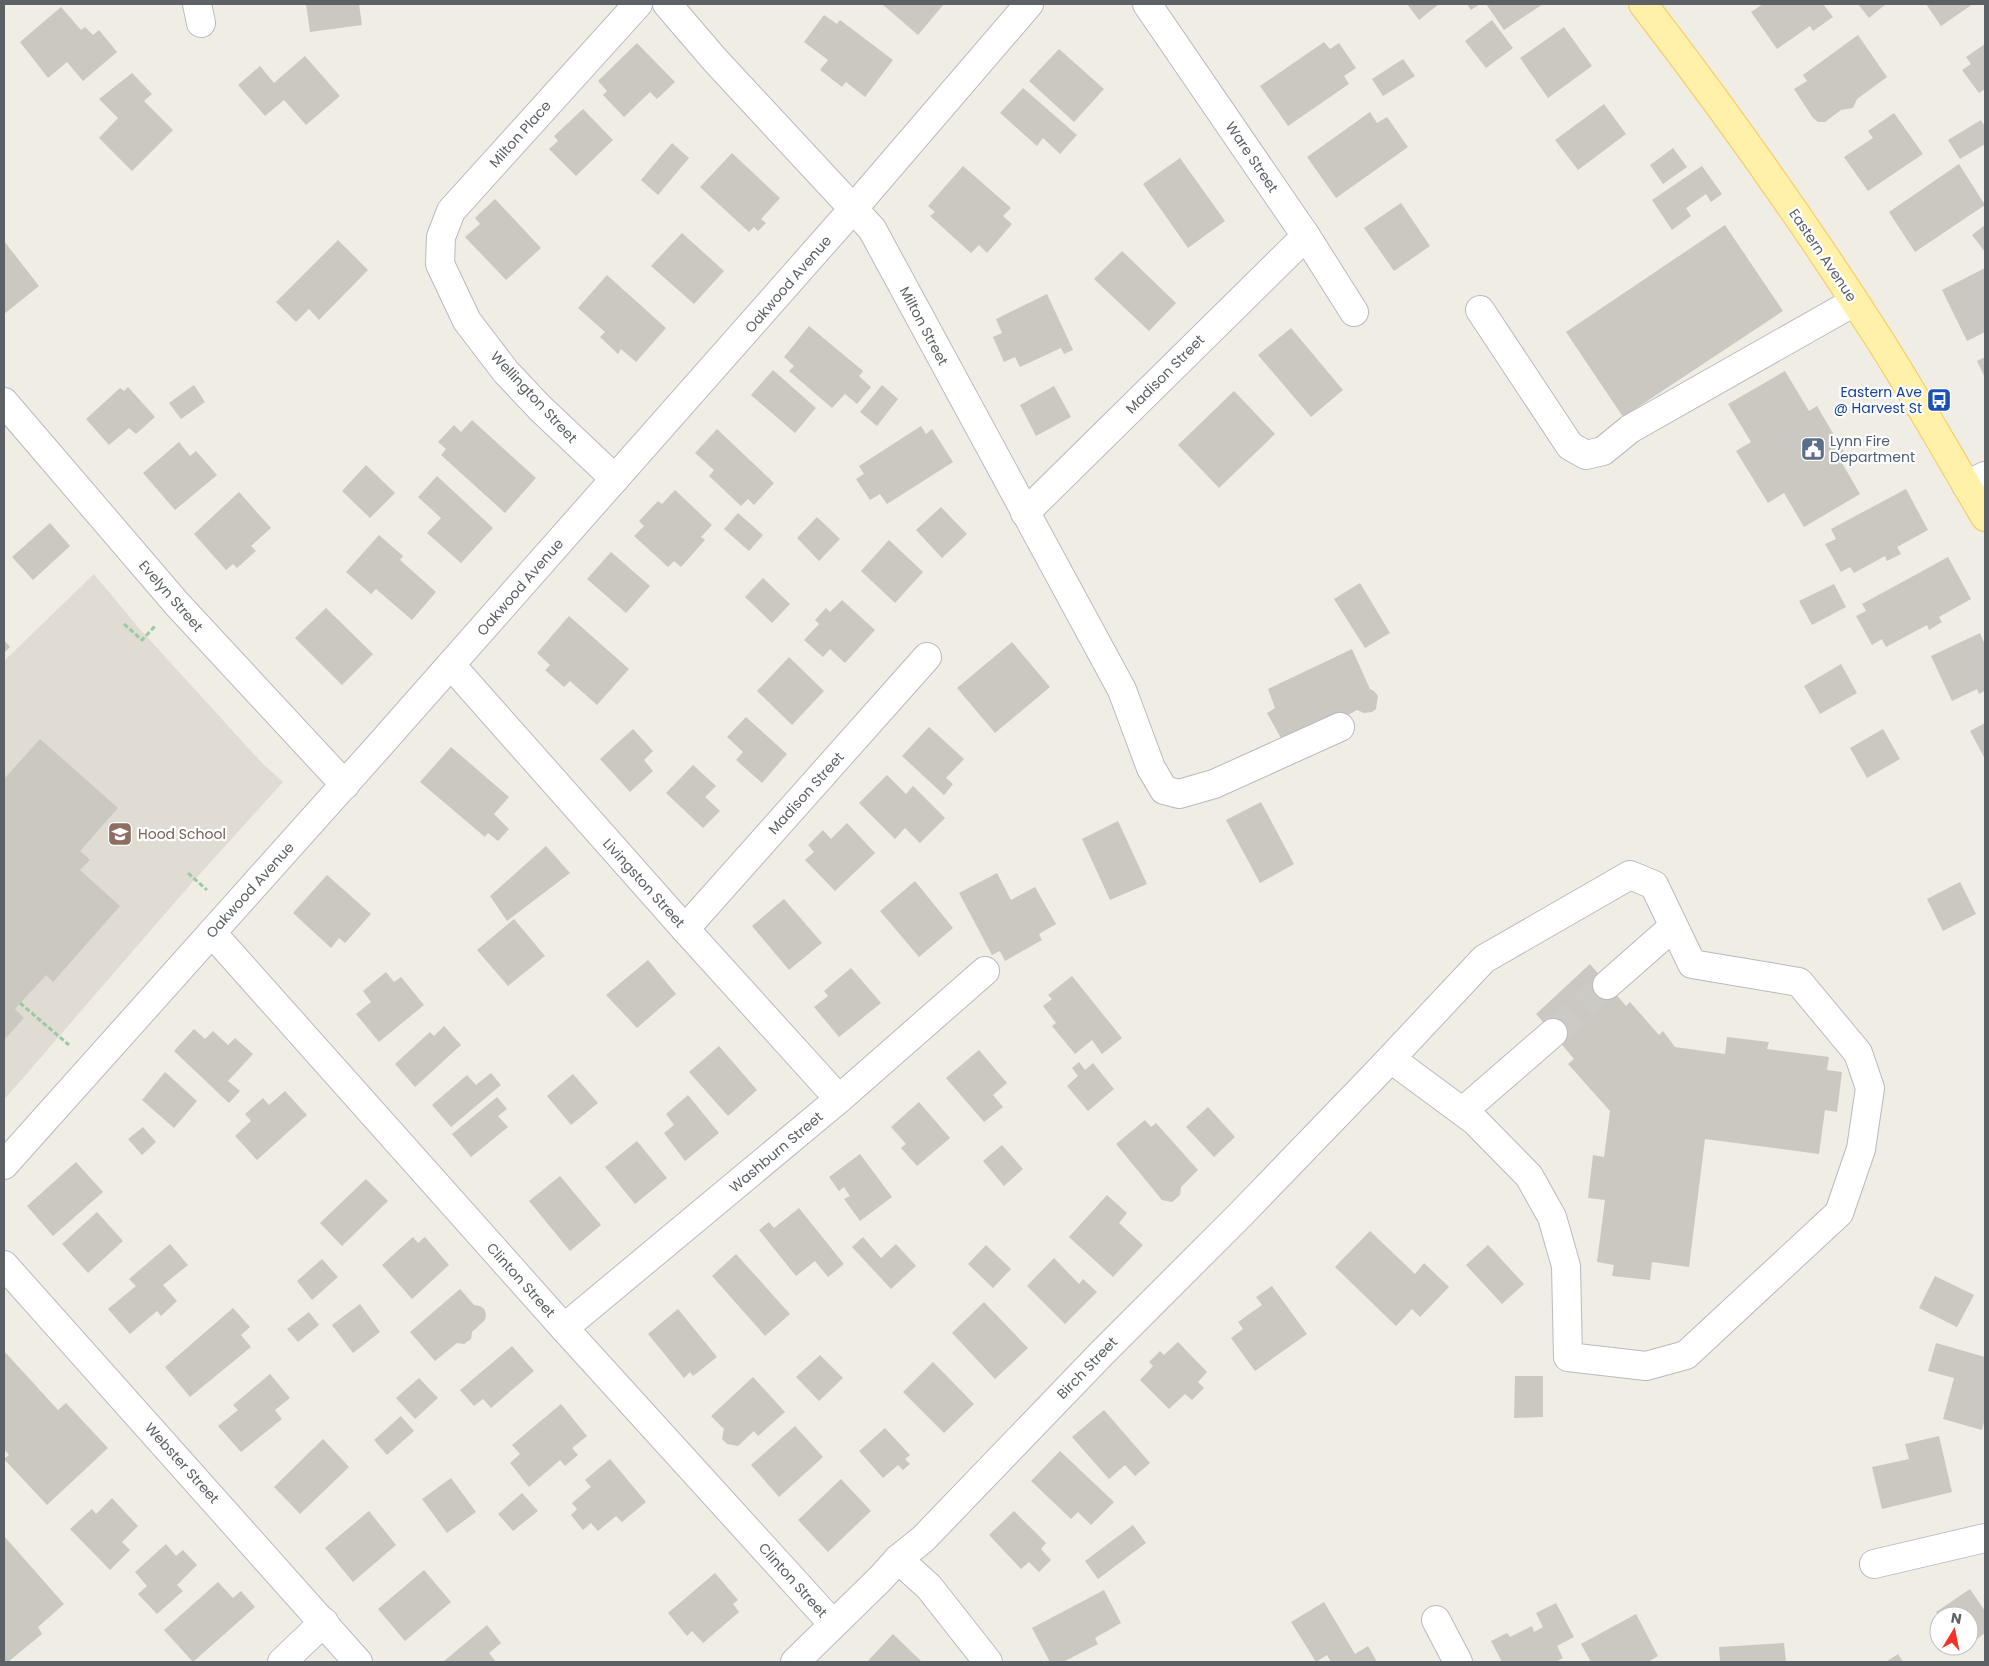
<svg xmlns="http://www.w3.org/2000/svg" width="1989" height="1666" font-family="Poppins,sans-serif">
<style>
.education{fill:#e0dcd3}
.building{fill:#cbc8c1}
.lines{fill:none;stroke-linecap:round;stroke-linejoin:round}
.minor-tunnel{stroke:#cbcac4;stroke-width:28;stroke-dasharray:28 14;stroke-linecap:butt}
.minor-casing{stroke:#b7bbbf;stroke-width:30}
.major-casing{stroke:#f9c854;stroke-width:30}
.path{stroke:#98caa6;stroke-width:3;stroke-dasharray:5 2.5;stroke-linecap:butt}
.minor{stroke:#fff;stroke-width:28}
.major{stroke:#fff0aa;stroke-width:28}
.labels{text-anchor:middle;stroke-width:4.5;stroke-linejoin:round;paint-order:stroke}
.street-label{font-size:14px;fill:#5c6166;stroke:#fff}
.transit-label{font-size:14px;fill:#164399;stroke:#fff;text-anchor:end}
.service-label{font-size:14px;fill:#4e5e75;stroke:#fff;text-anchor:start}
.education-label{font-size:14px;fill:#785e54;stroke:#fff;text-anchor:start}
</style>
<rect width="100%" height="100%" fill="#f0ede4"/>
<path class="education" d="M94,574L138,627L262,763L283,782L189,886L4,1100V661Z"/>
<g class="building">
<path d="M306,4H359L362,25L310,32Z"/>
<path d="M882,4H944L918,35Z"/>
<path d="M1407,4H1439L1419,20Z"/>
<path d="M1467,4H1480L1471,10Z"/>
<path d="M1486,4H1543L1504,30Z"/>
<path d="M1763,4H1823L1833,17L1813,31L1810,26L1777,49L1751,12Z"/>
<path d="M1858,4H1886L1869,18Z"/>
<path d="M1926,4H1973L1941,26Z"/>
<path d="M61,7L81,30L85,27L93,35L99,30L117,52L83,81L67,62L48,78L20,42Z"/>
<path d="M824,15L837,24L840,20L893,60L865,97L846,82L842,87L820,70L828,60L804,42Z"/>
<path d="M1492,20L1513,48L1486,68L1465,41Z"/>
<path d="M1564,27L1592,66L1548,98L1520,58Z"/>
<path d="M1858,35L1887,77L1857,99L1853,108L1841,110L1825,122H1818L1813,118L1794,89L1807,81L1803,75Z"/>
<path d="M1324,42L1330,49L1339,43L1356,68L1344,76L1349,84L1288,126L1260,86Z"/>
<path d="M637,43L675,82L657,99L650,92L624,117L603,95L607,91L598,81Z"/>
<path d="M1985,44V89L1979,93L1962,70L1971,64L1966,57Z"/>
<path d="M1059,49L1104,89L1074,122L1029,81Z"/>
<path d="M305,56L340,96L306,125L284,100L265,116L238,85L260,66L274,83Z"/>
<path d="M1403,59L1415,76L1383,96L1372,79Z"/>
<path d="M132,73L152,94L144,101L173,130L132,171L99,138L118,118L99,99Z"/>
<path d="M1023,88L1077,135L1060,154L1043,138L1037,146L1000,113Z"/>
<path d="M1604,104L1626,134L1578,170L1555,140Z"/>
<path d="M583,109L613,140L576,176L549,149L558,141L554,136Z"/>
<path d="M1370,112L1377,123L1387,117L1408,147L1336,198L1307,157Z"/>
<path d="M1894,113L1923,154L1868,191L1844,157L1873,138L1868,131Z"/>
<path d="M1981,120L1985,127V144L1960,159L1948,140Z"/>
<path d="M672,143L689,158L658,195L641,180Z"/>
<path d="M1673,148L1687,167L1663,184L1650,165Z"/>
<path d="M732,153L780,198L761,219L766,223L758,231L754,227L749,232L700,187Z"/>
<path d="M1180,158L1225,221L1188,248L1143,184Z"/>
<path d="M1959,164L1985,205L1915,252L1889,212Z"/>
<path d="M963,166L1011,208L1003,216L1012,224L987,253L979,245L971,253L930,216L935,212L928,206Z"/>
<path d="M1702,166L1722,194L1711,202L1706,194L1686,208L1691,216L1672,230L1652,200Z"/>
<path d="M495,199L541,248L506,280L465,237L480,224L475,218Z"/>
<path d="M1401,203L1430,246L1394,271L1364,228Z"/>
<path d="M1725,225L1783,311L1623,417L1566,332Z"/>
<path d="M1985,225V252L1972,235Z"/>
<path d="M682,233L724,271L694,304L651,266Z"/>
<path d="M338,240L368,270L319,320L309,309L296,322L276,302Z"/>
<path d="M4,241L39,286L4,314Z"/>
<path d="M1122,251L1176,303L1149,331L1094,279Z"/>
<path d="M1985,268V332L1967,341L1942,290Z"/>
<path d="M607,275L666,328L636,362L621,349L618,354L600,337L605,332L578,308Z"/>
<path d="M1047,294L1073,350L1064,354L1061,348L1020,367L1015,357L1004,362L993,337L1002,333L996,319Z"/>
<path d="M809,326L863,371L859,376L871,387L857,404L845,394L832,408L789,371L794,366L784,357Z"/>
<path d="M1291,328L1343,390L1311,417L1258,355Z"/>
<path d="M1985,357V378L1977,361Z"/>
<path d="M773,370L816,408L795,433L751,395Z"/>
<path d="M1785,371L1809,411L1817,406L1844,452L1838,456L1860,494L1804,527L1784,493L1768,503L1736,451L1751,442L1728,404Z"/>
<path d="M194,385L205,402L181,419L169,403Z"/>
<path d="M882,385L898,399L877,426L860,412Z"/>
<path d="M1054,386L1071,417L1036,436L1020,405Z"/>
<path d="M128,387L155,417L136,434L129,428L109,445L86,419L120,388L124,391Z"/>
<path d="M1234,391L1275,434L1219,488L1178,445Z"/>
<path d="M472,420L536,478L505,513L441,455L446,449L438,442L454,425L461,432Z"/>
<path d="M921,426L926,434L932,429L953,462L887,504L880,494L870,500L856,479L864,474L859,466Z"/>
<path d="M717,429L774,483L754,505L748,499L741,506L709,476L714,470L695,453Z"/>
<path d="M179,442L190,456L196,451L217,475L175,510L143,473Z"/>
<path d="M366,465L395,493L370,518L342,491Z"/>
<path d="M437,476L493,528L461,563L427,533L441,518L418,497Z"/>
<path d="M1906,489L1928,530L1897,547L1901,554L1887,561L1885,556L1854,573L1850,567L1841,572L1825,544L1836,539L1831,529Z"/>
<path d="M675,490L712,525L701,537L705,540L681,567L674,561L668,567L634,536L644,526L639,521L658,501L662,504Z"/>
<path d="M239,492L271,528L251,546L256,551L237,568L233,564L226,570L194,534Z"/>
<path d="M941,507L967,534L942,558L916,530Z"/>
<path d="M738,513L763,535L749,551L724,529Z"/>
<path d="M817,517L840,539L819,561L797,538Z"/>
<path d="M50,523L70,546L33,580L12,557Z"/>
<path d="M379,535L403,556L400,560L436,592L412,620L376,589L371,594L346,572Z"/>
<path d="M889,540L923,572L895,603L861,571Z"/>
<path d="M611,552L650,586L626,613L587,579Z"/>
<path d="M1948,557L1971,599L1939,617L1942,622L1929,630L1927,625L1886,647L1882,639L1872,645L1856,616L1866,611L1862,604Z"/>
<path d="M763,578L790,604L772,623L745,597Z"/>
<path d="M1360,583L1390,633L1365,648L1334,599Z"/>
<path d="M1834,584L1846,607L1812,625L1799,601Z"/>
<path d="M842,600L875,630L845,663L830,649L823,657L804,640L819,624L815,620L826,608L830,612Z"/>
<path d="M326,608L373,654L342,685L295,638Z"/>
<path d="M569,616L629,669L597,705L570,681L564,687L545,670L550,665L537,653Z"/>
<path d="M1980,633L1985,645V691L1979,694L1977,689L1952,701L1931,656Z"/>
<path d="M4,640L10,647L4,653Z"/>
<path d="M1012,642L1050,687L995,733L957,688Z"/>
<path d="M1352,649L1370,689L1374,691L1378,696L1376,709L1372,712L1364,713L1357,710L1287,749L1267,713L1275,708L1268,689Z"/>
<path d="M789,657L824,691L792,725L757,691Z"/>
<path d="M1841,664L1857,693L1820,714L1804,686Z"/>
<path d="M746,717L787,754L762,783L736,760L743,752L727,737Z"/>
<path d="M1985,723V759L1970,731Z"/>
<path d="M929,727L964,759L946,778L953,784L944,795L902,756Z"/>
<path d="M633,729L653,751L644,760L653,771L630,792L600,759Z"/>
<path d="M1883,729L1900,759L1867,778L1850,748Z"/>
<path d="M40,739L118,808L80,851L90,860L80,870L120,906L53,982L46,975L15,1009L24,1018L4,1040V779Z"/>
<path d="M451,747L509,797L494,814L509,829L498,841L488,833L485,837L420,782Z"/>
<path d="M693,765L716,786L705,797L720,811L703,828L666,793Z"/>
<path d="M887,775L906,794L913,786L945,818L920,843L905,828L895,839L859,803Z"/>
<path d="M1261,802L1294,864L1260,883L1226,820Z"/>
<path d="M1118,821L1147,884L1110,900L1082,839Z"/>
<path d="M847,823L875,853L835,891L805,860L814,852L808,845L823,830L831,839Z"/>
<path d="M546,846L570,873L507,921L490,896Z"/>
<path d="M997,873L1011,900L1035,887L1056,924L1039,934L1042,940L1005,961L1000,951L992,955L959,893Z"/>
<path d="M327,875L371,914L345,943L339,938L331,948L293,913Z"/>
<path d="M915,881L953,928L919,957L880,911Z"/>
<path d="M1960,882L1976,914L1943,931L1927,899Z"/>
<path d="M784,899L822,943L789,970L752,926Z"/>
<path d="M514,919L545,956L508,986L477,950Z"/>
<path d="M648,960L676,994L637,1028L606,995Z"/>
<path d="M1590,964L1626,1006L1630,1002L1659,1035L1663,1031L1675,1047L1725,1054L1727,1037L1769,1042L1767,1049L1829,1057L1827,1070L1842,1072L1837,1112L1825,1110L1819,1154L1705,1139L1689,1267L1652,1262L1650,1280L1612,1276L1614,1265L1597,1262L1605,1200L1588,1198L1593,1155L1604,1157L1610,1111L1568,1064L1574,1059L1536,1014Z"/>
<path d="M851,968L881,1003L839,1037L814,1007L828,996L824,991Z"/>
<path d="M386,972L394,982L401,977L424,1005L379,1042L356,1014L371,1002L363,991Z"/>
<path d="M1072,976L1122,1038L1102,1054L1092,1040L1075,1054L1052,1026L1056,1023L1043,1006L1052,999L1048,995Z"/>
<path d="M444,1026L461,1045L415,1087L395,1064L430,1032L434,1036Z"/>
<path d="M194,1029L205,1039L213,1031L228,1045L235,1038L253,1054L228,1081L240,1091L229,1103L174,1051Z"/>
<path d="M719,1046L757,1090L728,1116L689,1072Z"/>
<path d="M979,1050L1007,1083L993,1095L1003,1107L984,1122L946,1078Z"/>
<path d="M1079,1062L1085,1070L1093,1063L1114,1089L1088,1111L1067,1086L1078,1076L1072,1068Z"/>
<path d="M165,1072L197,1101L174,1128L142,1100Z"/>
<path d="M491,1073L501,1085L451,1127L432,1105L467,1075L476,1085Z"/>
<path d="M573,1074L598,1103L571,1125L547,1096Z"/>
<path d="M285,1091L307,1115L257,1160L235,1136L251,1121L245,1114L263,1098L269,1105Z"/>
<path d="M688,1095L719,1133L685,1161L664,1133L674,1125L666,1114Z"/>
<path d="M497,1097L507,1109L498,1116L508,1127L471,1157L452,1134Z"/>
<path d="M919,1102L950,1138L917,1166L901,1148L906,1144L891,1127Z"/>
<path d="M1208,1107L1235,1137L1214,1157L1186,1127Z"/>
<path d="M1145,1120L1151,1127L1156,1123L1198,1170L1181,1187L1180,1195L1172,1202L1162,1200L1116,1144Z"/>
<path d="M143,1127L156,1142L142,1155L128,1139Z"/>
<path d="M637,1141L667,1178L635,1204L605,1167Z"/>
<path d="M1002,1145L1023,1169L1004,1186L983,1161Z"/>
<path d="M860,1154L892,1197L860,1221L844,1199L850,1196L844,1187L839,1191L829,1177Z"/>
<path d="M76,1162L103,1192L53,1236L27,1206Z"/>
<path d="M560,1176L601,1225L570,1251L529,1201Z"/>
<path d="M366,1179L388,1201L342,1246L320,1223Z"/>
<path d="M1107,1195L1127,1213L1119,1223L1143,1245L1113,1277L1069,1237Z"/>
<path d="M799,1208L844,1264L828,1277L815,1261L796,1276L759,1230L769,1222L774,1228Z"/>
<path d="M97,1212L123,1241L88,1273L62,1244Z"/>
<path d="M1370,1231L1415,1274L1424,1263L1449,1287L1420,1317L1412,1309L1396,1326L1335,1267Z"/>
<path d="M413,1237L418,1243L425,1237L449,1265L412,1299L382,1265Z"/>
<path d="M863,1237L881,1258L896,1244L916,1266L891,1289L852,1247Z"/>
<path d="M170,1244L188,1265L163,1285L177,1301L161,1316L157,1311L130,1334L108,1309L136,1286L129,1279Z"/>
<path d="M986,1245L1011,1269L993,1288L968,1264Z"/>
<path d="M1488,1245L1524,1284L1502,1304L1466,1265Z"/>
<path d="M736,1254L790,1314L765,1336L712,1276Z"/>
<path d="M1054,1258L1079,1284L1083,1279L1097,1292L1065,1324L1027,1286Z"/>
<path d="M322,1259L338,1277L312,1300L297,1281Z"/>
<path d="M1935,1276L1974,1295L1957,1327L1919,1308Z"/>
<path d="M1272,1286L1307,1334L1255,1371L1231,1338L1243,1329L1238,1322L1262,1305L1256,1297Z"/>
<path d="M460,1289L474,1305L480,1306L484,1309L486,1314L485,1320L472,1332L471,1339L464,1344L457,1343L435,1361L410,1332Z"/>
<path d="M984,1302L1028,1348L995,1379L952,1333Z"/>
<path d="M360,1304L380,1332L353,1353L332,1325Z"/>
<path d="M233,1308L250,1327L241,1335L251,1347L190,1397L165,1367Z"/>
<path d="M678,1309L717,1357L693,1376L690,1372L684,1378L648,1334Z"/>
<path d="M309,1312L319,1325L298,1342L287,1329Z"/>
<path d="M1178,1342L1207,1372L1198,1382L1204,1388L1192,1400L1185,1394L1169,1409L1140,1380L1153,1366L1149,1362L1160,1351L1164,1355Z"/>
<path d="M1936,1343L1985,1357V1418L1982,1430L1943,1419L1954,1378L1928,1371Z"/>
<path d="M512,1346L534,1371L491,1408L483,1399L474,1406L460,1390Z"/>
<path d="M4,1351L58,1410L66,1403L108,1448L47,1505L4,1459L9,1455L4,1449Z"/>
<path d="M820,1355L843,1378L819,1401L796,1377Z"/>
<path d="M933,1362L974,1404L944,1433L903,1392Z"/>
<path d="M270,1374L290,1398L275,1410L282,1419L241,1452L218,1426L238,1410L233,1405Z"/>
<path d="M1515,1376H1543V1417L1514,1418Z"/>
<path d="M753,1377L785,1412L758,1436L754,1431L738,1446L727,1444L722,1439L724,1429L711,1416Z"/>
<path d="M419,1378L438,1398L415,1419L396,1398Z"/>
<path d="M561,1404L587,1436L572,1448L578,1455L565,1466L560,1460L529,1487L510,1463L520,1454L512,1445Z"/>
<path d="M1104,1410L1150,1463L1135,1476L1125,1465L1109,1479L1072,1437Z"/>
<path d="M401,1416L414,1431L387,1455L374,1440Z"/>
<path d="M795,1426L823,1457L779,1497L751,1465Z"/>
<path d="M885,1428L910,1455L905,1459L910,1464L903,1470L898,1465L883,1478L859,1451Z"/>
<path d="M1939,1436L1952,1492L1882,1509L1872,1467L1909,1459L1905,1444Z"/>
<path d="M323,1439L349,1467L300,1514L274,1487Z"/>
<path d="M1060,1451L1114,1502L1091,1525L1078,1512L1071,1519L1031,1481Z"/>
<path d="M610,1459L646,1502L622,1522L616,1516L598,1531L591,1523L583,1530L571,1515L577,1509L572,1503L591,1487L585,1480Z"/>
<path d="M451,1478L476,1512L447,1533L422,1499Z"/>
<path d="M841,1479L871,1511L828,1552L798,1520Z"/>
<path d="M522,1493L538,1511L513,1531L498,1514Z"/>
<path d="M112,1498L138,1526L122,1542L130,1550L110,1570L70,1529L92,1509L96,1514Z"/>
<path d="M369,1511L396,1545L353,1582L325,1548Z"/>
<path d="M1014,1511L1046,1543L1041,1549L1051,1560L1039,1572L1029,1562L1021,1569L989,1535Z"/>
<path d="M1133,1525L1146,1543L1098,1579L1085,1561Z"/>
<path d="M4,1536L64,1604L38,1627L42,1634L8,1662H4Z"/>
<path d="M166,1544L176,1556L183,1550L197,1565L177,1585L183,1591L157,1614L138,1594L147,1586L135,1572Z"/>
<path d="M424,1570L451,1602L405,1641L378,1609Z"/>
<path d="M715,1573L738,1600L733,1604L739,1612L703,1643L692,1631L687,1636L668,1613Z"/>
<path d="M218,1582L233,1598L241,1591L255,1607L193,1662L164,1630Z"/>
<path d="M1970,1589L1985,1611V1633L1969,1645V1616H1939L1936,1612Z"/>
<path d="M1104,1590L1121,1623L1095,1638L1098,1644L1063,1662H1050L1032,1628Z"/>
<path d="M1324,1602L1355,1654L1368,1646L1377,1662H1331L1327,1655L1316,1662L1291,1622Z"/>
<path d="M1556,1603L1574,1637L1557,1646L1563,1658L1555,1662H1502L1491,1641L1507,1633L1510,1637L1532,1626L1534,1632L1543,1627L1536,1613Z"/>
<path d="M1636,1614L1658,1656L1648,1662H1591L1581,1644Z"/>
<path d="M487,1625L501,1643L489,1653L496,1662H443Z"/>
<path d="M893,1634L922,1662H867Z"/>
<path d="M1784,1643L1786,1662H1720L1719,1647Z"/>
<path d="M1898,1654L1903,1662H1886Z"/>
</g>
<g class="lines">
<path class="minor-tunnel" d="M1553,1033L1607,985"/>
<defs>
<g id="minor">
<path d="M197,4L201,23"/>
<path d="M667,4L715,60L872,229L1122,690L1151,768L1164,790L1179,794L1214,784L1340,727"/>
<path d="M1147,4L1306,236L1354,312"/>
<path d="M1480,310L1570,446L1586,455L1603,451L1630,429L1854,302"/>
<path d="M4,402L177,604L345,785"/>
<path d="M615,479L540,408L506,372L467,321L440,264L441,237L451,211L638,4"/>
<path d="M1966,485L1985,476"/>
<path d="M1025,513L1306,236"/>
<path d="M451,665L685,929L839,1099"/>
<path d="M685,929L927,657"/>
<path d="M212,933L564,1328L833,1624"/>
<path d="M1607,985L1673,927"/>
<path d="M1463,1111L1553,1033"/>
<path d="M4,1165L378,747L853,209L1029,4"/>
<path d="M4,1265L358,1662"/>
<path d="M564,1328L839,1099L985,971"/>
<path d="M898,1559L929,1587L988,1662"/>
<path d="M1874,1564L1985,1538"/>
<path d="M1436,1620L1458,1662"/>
<path d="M282,1662L324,1622"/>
<path d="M795,1662L881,1578L898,1559L923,1539L1101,1354L1240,1215L1378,1072L1484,959L1630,875L1654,885L1692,964L1799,982L1858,1053L1870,1088L1861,1149L1839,1213L1686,1355L1646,1366L1568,1357L1566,1266L1552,1217L1529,1176L1475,1121L1391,1059"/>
</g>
<path id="major" d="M1643,4C1727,113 1807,226 1881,342C1917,399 1951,459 1985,517"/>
</defs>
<use href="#minor" class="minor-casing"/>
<use href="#major" class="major-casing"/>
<g class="path">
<path d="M124,624L142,640L155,626"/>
<path d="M188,873L207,890"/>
<path d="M20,1003L69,1045"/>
</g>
<use href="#minor" class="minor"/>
<use href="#major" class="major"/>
</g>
<defs>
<symbol id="bus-square" viewBox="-11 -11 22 22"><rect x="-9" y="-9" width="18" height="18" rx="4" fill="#1a4fb4" stroke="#fff"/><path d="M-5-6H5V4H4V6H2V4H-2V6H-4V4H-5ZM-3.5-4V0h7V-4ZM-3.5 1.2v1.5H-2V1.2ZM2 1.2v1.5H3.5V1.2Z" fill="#fff"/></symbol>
<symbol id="civic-square" viewBox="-11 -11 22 22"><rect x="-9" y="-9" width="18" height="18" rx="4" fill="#5c6f8a" stroke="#fff"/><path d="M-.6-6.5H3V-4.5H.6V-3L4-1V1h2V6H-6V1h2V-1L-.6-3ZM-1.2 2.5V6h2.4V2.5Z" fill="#fff"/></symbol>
<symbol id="school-square" viewBox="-11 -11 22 22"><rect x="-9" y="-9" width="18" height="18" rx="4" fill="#8d6e63" stroke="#fff"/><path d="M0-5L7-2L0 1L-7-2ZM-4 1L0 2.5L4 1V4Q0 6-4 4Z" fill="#fff"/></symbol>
</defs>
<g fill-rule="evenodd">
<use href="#bus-square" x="1925" y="386" width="28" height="28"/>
<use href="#civic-square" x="1799" y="435" width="28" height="28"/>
<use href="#school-square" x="106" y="820" width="28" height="28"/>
</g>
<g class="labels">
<g class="street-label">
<text transform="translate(520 134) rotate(-48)" y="5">Milton Place</text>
<text transform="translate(1252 157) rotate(56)" y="5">Ware Street</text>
<text transform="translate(1823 255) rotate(56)" y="5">Eastern Avenue</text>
<text transform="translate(788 284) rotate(-49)" y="5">Oakwood Avenue</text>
<text transform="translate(924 326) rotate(62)" y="5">Milton Street</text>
<text transform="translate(1165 374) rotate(-45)" y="5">Madison Street</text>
<text transform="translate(534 397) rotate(47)" y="5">Wellington Street</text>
<text transform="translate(520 587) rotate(-49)" y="5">Oakwood Avenue</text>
<text transform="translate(171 596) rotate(49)" y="5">Evelyn Street</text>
<text transform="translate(806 793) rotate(-48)" y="5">Madison Street</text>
<text transform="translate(644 883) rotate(48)" y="5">Livingston Street</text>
<text transform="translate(250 890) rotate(-48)" y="5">Oakwood Avenue</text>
<text transform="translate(776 1152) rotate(-40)" y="5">Washburn Street</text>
<text transform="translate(521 1280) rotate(48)" y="5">Clinton Street</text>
<text transform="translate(1087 1368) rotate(-46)" y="5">Birch Street</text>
<text transform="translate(182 1463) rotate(48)" y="5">Webster Street</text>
<text transform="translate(793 1580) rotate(48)" y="5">Clinton Street</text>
</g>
<g class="transit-label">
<text x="1922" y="397">Eastern Ave<tspan x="1922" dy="16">@ Harvest St</tspan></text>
</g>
<g class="service-label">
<text x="1830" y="446">Lynn Fire<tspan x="1830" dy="16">Department</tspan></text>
</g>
<g class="education-label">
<text x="138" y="839">Hood School</text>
</g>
</g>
<rect width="1989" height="1666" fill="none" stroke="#5c6166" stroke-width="10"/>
<g transform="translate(1954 1631) rotate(10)"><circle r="24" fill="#ffffff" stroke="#bec0c2"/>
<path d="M0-4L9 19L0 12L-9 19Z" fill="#f33327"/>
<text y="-8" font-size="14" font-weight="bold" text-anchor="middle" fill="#5c6166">N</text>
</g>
</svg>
